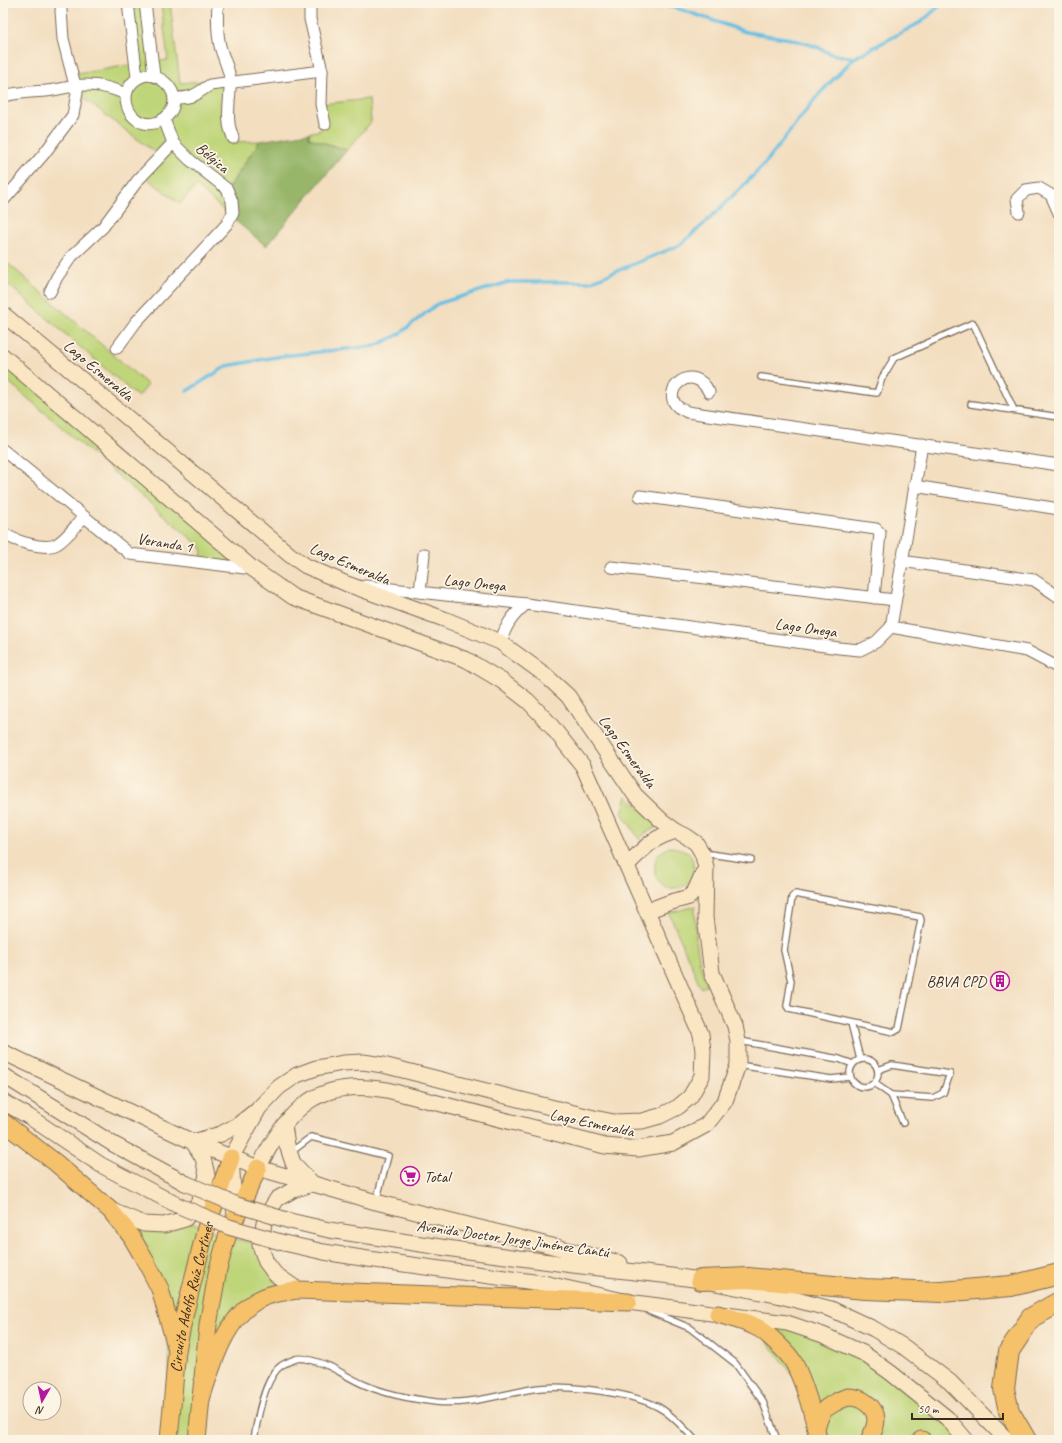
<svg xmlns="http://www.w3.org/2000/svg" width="1062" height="1443" font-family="Caveat,sans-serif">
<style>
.green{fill:#bfd579;stroke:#7d804c}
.forest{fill:#97b669;stroke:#697044}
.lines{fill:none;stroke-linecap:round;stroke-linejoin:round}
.stream{stroke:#64bfe2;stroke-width:3.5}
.lane-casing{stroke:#7b6957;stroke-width:8}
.street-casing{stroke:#7b6957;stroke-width:13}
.secondary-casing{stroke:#7b6957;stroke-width:17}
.primary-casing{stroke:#7b6957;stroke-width:19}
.highway-casing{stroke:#7b6957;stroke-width:22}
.lane{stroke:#fff;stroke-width:5.5}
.street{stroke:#fff;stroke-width:11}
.secondary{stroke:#fbe6c4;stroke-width:15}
.primary{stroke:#f5c16b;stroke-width:17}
.highway{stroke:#f5c16b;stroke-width:20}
.secondary-bridge-casing{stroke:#7b6957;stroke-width:17;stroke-linecap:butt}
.secondary-bridge{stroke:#fbe6c4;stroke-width:15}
.labels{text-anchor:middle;stroke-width:3.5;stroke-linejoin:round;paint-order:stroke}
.street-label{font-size:16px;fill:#3b2a1e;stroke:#fcf5e5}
.poi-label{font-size:16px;fill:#3b2a1e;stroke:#fcf5e5;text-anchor:end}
</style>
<rect width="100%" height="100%" fill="#fcf5e5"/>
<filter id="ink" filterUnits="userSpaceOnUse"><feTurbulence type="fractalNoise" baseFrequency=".025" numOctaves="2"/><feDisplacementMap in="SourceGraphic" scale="8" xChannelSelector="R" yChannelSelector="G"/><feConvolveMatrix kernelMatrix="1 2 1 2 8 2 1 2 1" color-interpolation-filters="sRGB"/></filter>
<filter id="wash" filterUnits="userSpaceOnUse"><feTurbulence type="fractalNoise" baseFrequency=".012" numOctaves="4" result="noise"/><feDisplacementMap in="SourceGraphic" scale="16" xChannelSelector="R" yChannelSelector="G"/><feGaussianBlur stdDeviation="0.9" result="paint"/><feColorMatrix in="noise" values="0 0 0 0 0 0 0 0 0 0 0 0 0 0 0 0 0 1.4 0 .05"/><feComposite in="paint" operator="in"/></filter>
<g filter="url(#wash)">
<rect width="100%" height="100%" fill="#f3dec0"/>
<g class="green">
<path d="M128,3H145L152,62L168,60L161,3H170L180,83L230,79L236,142L260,141L227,189L231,217L196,186L180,204L143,175L161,157L77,93L72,75L135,64Z"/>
<path d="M369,99L371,122L347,150L309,138V133L320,130L325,124L321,104Z"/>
<path d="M3,259L148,385L138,397L3,280Z"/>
<path d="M3,356L253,569L201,563L202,548L3,377Z"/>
<path d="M627,796L658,826L644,834L640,840L622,813Z"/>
<path d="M669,847C678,848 689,849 692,859C697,873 690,889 673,888C671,888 669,889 667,888C654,883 651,864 659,854C662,851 666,849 669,847Z"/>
<path d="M695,906L696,939L700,963L707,986L701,988L669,913Z"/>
<path d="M110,1210L144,1224L185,1219L227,1237L260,1245L275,1274L279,1292L228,1331L197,1440H169V1320Z"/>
<path d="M787,1323L863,1353L966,1440H818L804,1390L757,1327Z"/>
</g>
<path class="forest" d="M309,133V138L347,150L266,246L231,217L227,190L260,141Z"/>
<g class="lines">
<g class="stream">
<path d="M655,3L674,7L746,32L791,39L817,47L831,54L854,58"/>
<path d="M187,391L227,366L282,356L375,346L398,335L437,304L509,282H590L680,245L705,223L762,167L820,93L854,58L921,22L943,3"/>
</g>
</g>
</g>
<g filter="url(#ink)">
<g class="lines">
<defs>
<g id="lane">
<path d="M761,377L877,393L882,378L894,358L973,323L1014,410"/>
<path d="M971,404L1059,417"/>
<path d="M703,853L751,860"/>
<path d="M795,894L920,917L921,920L899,1029L894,1032L789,1009L787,1006L791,981L784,950L792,897Z"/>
<path d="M851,1023L860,1059"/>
<path d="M740,1041L839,1059L853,1064"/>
<circle cx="864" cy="1073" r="14"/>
<path d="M738,1065L831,1079L850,1077"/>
<path d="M878,1070L892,1065L950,1074L943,1093L933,1098L891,1095"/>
<path d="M874,1083L891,1095L903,1123"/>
<path d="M291,1152L311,1137L388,1156L376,1202"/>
<path d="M649,1311L690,1328L735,1363L763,1402L777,1440"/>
<path d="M254,1440C257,1420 264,1377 282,1365C286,1363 292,1360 296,1359C302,1356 324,1364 331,1367C342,1373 353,1380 365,1385C388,1395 412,1399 436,1402C468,1405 500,1395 532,1389C562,1384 629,1392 656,1406C668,1411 686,1430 695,1440"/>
</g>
<g id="street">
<path d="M128,3L137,77"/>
<path d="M145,3L154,75"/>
<path d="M218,3C217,17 217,33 220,46C223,58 229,68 230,79C231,94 227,108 229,123C229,128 232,133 233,138"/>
<path d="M310,3V19L322,71L321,104L325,124"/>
<path d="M146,75C165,76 182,94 170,113C167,117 163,120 158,122C128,133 110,85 146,75Z"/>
<path d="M3,96C18,92 31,92 46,91C56,90 65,88 74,86C92,83 110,87 126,94"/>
<path d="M174,98C194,98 194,95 210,85L322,71"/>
<path d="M164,119L173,143"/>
<path d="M3,201L43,155L73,115L77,93L63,39L61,10"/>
<path d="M1019,212L1017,199L1026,190L1039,188L1051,195L1059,213"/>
<path d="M50,292L57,277L71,257L103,227L138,180L173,143L190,160L227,189L232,201L233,213L227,224L136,322L117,348"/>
<path d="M709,392C693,360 659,391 678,407C681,409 684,410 687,412L1059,465"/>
<path d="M3,450L130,554L253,569"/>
<path d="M914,486L1059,509"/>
<path d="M640,496L876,529L880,533L874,598"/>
<path d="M3,533C14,541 45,551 57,544C67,538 76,525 84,517"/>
<path d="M901,561L1034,580L1059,597"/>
<path d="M611,567L895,600"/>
<path d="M365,586L526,604L839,648L860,650L876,642L891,627L922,445"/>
<path d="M420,592L424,554"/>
<path d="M891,627L1027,651L1059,668"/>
<path d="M500,642C507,624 511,617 526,604"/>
</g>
<g id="secondary">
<path d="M3,314L123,414L290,555L306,566L347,584L444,619L500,642L544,674L568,696L635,795L661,820L676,831L686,836L696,843L702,853L706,867L705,917L712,973L735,1026L738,1041V1065L725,1101L706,1125L673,1143L638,1149L605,1146L387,1090C315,1078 289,1109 258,1168"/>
<path d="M3,356L253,569L293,597L467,660L502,681L528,701L549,723L583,766L701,1034L703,1051L702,1076L690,1097L678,1107L660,1116L642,1121L614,1122L594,1118L383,1065L363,1062L343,1063L316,1068L297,1075L279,1087L259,1108L231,1158L235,1216"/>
<path d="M627,865C645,848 651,838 676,831"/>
<path d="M647,911L668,903L689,897L695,891L703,873"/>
<path d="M3,1052L193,1142L258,1168L376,1202L620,1263"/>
<path d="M3,1075L113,1144L185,1183"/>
<path d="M3,1102L28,1116L101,1165L177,1205"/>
<path d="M284,1125L287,1145L293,1163L312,1183"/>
<path d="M193,1142L221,1134L238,1125L253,1113"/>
<path d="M110,1210L144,1224L164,1225L185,1219L200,1201L207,1175L203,1158L193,1142"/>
<path d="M290,1221L329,1230L460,1250L573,1265L671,1276L701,1280L781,1296L831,1309L874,1329L904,1347L950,1382L1007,1440"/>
<path d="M284,1243L324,1252L368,1259L548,1284L628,1302L787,1323L823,1335L863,1353L891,1373L947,1418L966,1440"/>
<path d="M298,1290L275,1274L266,1262L260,1245L265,1218L277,1199L293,1190L312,1184"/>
</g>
<g id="primary">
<path d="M3,1122L56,1163L110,1210L131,1236L146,1262L160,1289L177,1350"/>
<path d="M718,1314C730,1318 745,1321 756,1327C766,1331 789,1354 794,1363C804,1382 815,1419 818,1440"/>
<path d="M201,1399C212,1365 224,1321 256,1301C269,1293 284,1292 298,1290L628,1302"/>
<path d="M816,1427C818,1422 820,1417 822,1412C826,1407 842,1398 849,1397C861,1397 875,1406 876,1419C876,1427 873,1433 869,1440"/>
<path id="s1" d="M169,1440L177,1350L185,1312L206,1228L231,1158"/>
<path d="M197,1440L208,1325L218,1269L227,1237L258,1168"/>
<path d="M921,1440H922"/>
</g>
<g id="highway">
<path d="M701,1280L748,1278L865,1289L941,1292L1011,1286L1059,1274"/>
<path d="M1026,1440L1009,1411L1004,1389L1009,1351L1031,1318L1059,1302"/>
</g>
</defs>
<use href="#lane" class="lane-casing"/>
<use href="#street" class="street-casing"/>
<use href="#secondary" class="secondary-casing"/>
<use href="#primary" class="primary-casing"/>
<use href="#highway" class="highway-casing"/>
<use href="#lane" class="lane"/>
<use href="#street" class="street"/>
<use href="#secondary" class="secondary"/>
<use href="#primary" class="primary"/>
<use href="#highway" class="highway"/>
<defs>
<g id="secondary-bridge">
<path d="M185,1183L237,1205L290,1221"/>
<path d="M177,1205L229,1227L284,1243"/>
</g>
</defs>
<use href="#secondary-bridge" class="secondary-bridge-casing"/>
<use href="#secondary-bridge" class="secondary-bridge"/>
</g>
</g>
<defs>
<symbol id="building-ring" viewBox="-11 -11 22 22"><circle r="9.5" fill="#fcf5e5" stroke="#b5179e" stroke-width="1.5"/><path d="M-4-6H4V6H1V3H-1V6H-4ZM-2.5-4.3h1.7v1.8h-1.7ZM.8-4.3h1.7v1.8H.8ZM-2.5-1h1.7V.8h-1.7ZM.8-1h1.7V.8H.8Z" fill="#b5179e"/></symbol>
<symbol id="supermarket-ring" viewBox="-11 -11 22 22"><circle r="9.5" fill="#fcf5e5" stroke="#b5179e" stroke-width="1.5"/><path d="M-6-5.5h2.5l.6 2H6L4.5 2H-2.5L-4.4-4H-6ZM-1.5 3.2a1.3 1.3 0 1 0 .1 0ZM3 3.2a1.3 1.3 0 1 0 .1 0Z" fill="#b5179e"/></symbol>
</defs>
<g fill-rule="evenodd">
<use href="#building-ring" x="989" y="970" width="22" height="22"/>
<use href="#supermarket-ring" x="399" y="1165" width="22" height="22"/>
</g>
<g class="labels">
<g class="street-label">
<text transform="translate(213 157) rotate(40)" y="6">Bélgica</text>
<text transform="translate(99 370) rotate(40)" y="6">Lago Esmeralda</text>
<text transform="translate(165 542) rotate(9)" y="6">Veranda 1</text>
<text transform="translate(350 563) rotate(23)" y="6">Lago Esmeralda</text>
<text transform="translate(475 582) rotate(6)" y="6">Lago Onega</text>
<text transform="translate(806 627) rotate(8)" y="6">Lago Onega</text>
<text transform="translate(628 751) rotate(54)" y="6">Lago Esmeralda</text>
<text transform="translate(592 1122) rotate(12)" y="6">Lago Esmeralda</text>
<text transform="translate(513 1238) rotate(8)" y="6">Avenida Doctor Jorge Jiménez Cantú</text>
<text dy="6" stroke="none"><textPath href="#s1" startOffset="145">Circuito Adolfo Ruíz Cortines</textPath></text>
</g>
<g class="poi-label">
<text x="986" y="987">BBVA CPD</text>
<text x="424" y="1182" text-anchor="start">Total</text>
</g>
</g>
<rect width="1062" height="1443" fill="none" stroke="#fcf5e5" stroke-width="16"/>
<g transform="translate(42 1401) rotate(189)"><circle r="19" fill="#fcf5e5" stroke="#afa495"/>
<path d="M0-3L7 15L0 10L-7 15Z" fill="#b5179e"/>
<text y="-6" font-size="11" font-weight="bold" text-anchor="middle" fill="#3b2a1e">N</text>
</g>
<path d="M912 1413v6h91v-6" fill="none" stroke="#3b2a1e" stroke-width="2"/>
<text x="918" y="1413" font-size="12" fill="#3b2a1e" stroke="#fcf5e5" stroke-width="3" paint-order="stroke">50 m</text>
</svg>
